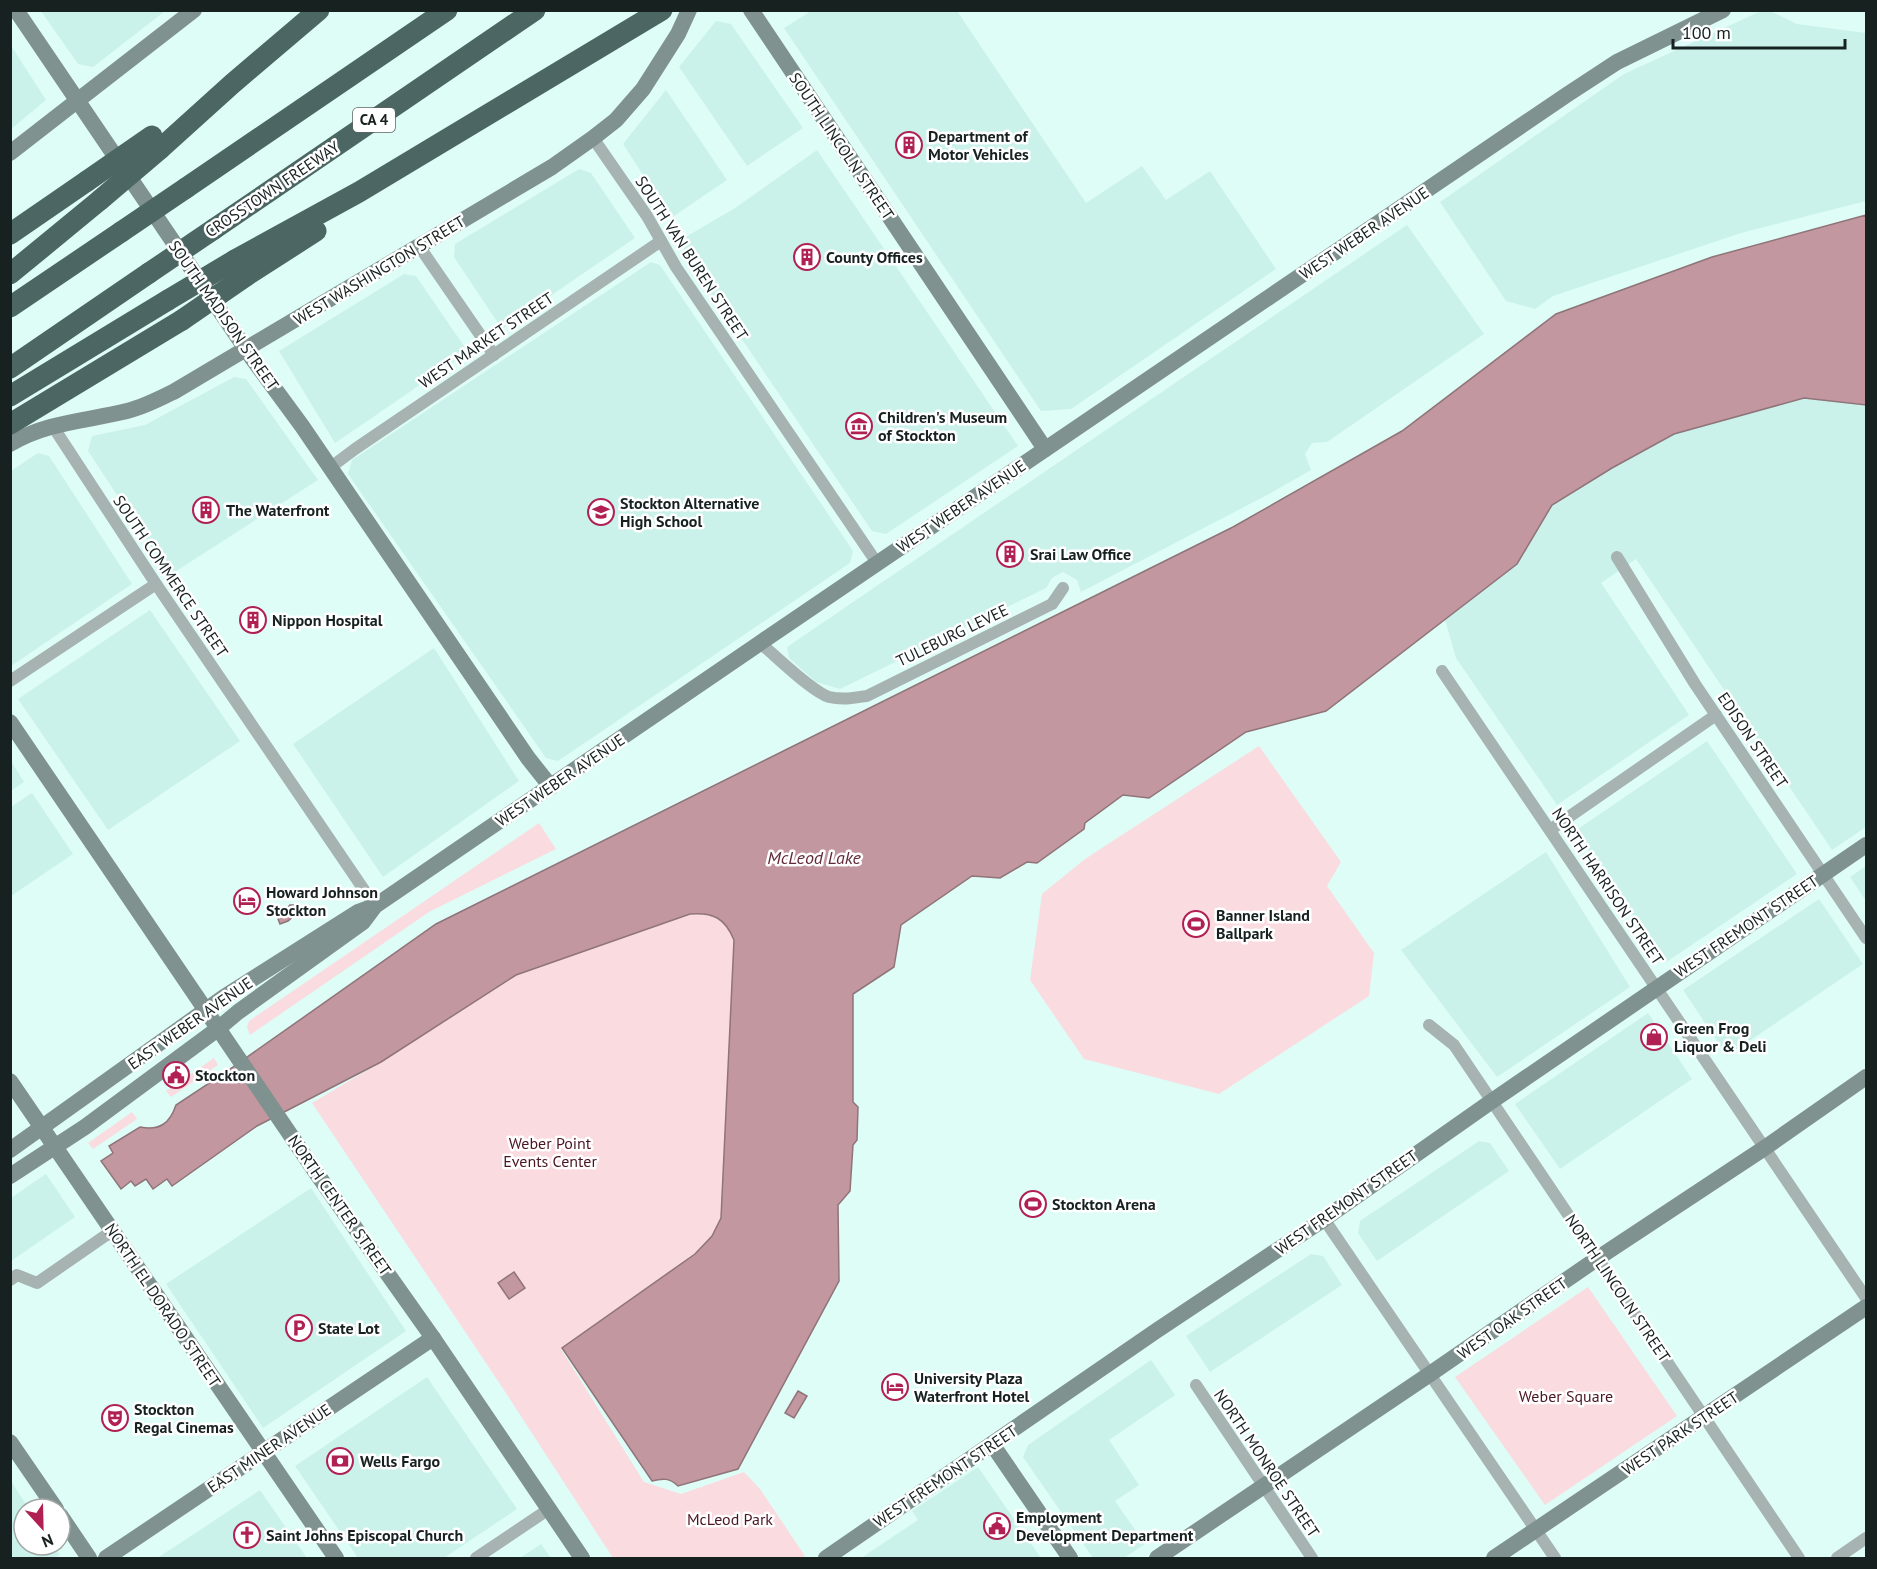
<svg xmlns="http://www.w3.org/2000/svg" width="1877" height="1569" font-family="'PT Sans',sans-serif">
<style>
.built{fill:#caf2eb}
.green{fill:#fadbe0}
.water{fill:#c2979f;stroke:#8f7479;stroke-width:1.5}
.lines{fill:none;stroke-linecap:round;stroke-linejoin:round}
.street{stroke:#a6b3b0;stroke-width:12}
.secondary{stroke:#80928f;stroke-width:16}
.highway{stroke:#4c6763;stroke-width:21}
.highway-bridge{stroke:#4c6763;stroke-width:21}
.labels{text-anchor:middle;stroke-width:5;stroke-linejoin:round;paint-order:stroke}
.shield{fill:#fff;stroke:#5d6463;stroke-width:1.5}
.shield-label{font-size:15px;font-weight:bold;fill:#172220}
.poi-label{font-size:16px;font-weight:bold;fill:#172220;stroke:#fff;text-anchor:start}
.street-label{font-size:16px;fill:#172220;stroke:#fff}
.park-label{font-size:16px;fill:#4b1524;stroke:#fff}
.water-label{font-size:18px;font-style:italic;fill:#622a38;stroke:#fff}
</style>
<rect width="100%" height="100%" fill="#defdf7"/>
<g class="built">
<path d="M41,11H165L93,67L78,64Z"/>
<path d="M811,11H957L1086,203L1142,166L1166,200L1210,171L1276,269L1071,409L1041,411L784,28Z"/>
<path d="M1761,11H1770L1797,24L1866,33V201L1741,233L1553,296L1535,309L1506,301L1440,202L1624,74Z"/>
<path d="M716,21L731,24L803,128L747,166L679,67Z"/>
<path d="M10,44L46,100L11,129H10Z"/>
<path d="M666,90L727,180L671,218L623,144Z"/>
<path d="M817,150L1018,446L886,534L872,531L684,254V238L735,208Z"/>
<path d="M579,169L591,173L635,238L502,329L454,257L455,244Z"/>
<path d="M1407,225L1484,334L1327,442L1312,443L1305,454L1311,470L1269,494L1081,592L1077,580L1063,572L1052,578L1046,588L840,689L816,682L789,658L787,647Z"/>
<path d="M651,262L660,265L853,551L850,563L558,761L546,758L348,474L352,460Z"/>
<path d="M404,274L416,276L468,352L335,443L279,351Z"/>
<path d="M234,377L246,379L318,480L170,575L88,451L92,436L145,425Z"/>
<path d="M1804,397L1866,405V827L1832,850L1636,559L1601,583L1689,715L1557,805L1456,658L1445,620L1517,564L1552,505L1612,468L1674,434Z"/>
<path d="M38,453L49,456L132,584L11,666V471Z"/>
<path d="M150,610L240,741L108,830L18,699Z"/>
<path d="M434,648L519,781L383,877L293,744Z"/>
<path d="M1707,741L1797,874L1665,963L1575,831Z"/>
<path d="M11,761L24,782L11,791H10Z"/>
<path d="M32,793L73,854L11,896V807Z"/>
<path d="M1546,852L1630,987L1497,1077L1401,950Z"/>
<path d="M1866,866V901L1850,877Z"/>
<path d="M1819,899L1863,964L1727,1056L1683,990Z"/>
<path d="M1648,1013L1692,1079L1560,1169L1515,1104Z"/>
<path d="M1479,1141L1490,1143L1509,1171L1377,1261L1358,1233L1360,1221Z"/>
<path d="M46,1174L75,1217L11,1261V1198Z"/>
<path d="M311,1188L406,1331L263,1428L166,1284Z"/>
<path d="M1311,1254L1323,1256L1342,1285L1210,1372L1186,1336Z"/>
<path d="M1151,1360L1175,1395L1109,1440L1139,1485L1115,1501L1145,1544L1124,1558H1093L1023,1457L1028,1445Z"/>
<path d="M427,1377L517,1509L444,1558H358L295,1466Z"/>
<path d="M978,1467L1041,1558H861L918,1520L912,1511Z"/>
<path d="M11,1481L29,1509H24V1545H54L60,1555L54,1558H11Z"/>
<path d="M260,1490L307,1558H157L194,1534Z"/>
<path d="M541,1544L551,1558H520Z"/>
</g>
<g class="green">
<path d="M1259,746L1341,862L1327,886L1374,953L1369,996L1219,1094L1084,1059L1030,980L1042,894L1085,859Z"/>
<path d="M539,823L556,849L429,912L250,1035L247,1027L249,1021Z"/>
<path d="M701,913C718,915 727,924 734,940L721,1218L712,1236L695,1254L561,1349L644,1482L681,1494L744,1472L760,1489L805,1556L802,1558H613L502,1387L312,1103L381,1062L516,975L690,914Z"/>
<path d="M214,1058L218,1065L171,1097L166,1091Z"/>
<path d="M132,1112L137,1119L93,1149L88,1143Z"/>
<path d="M1588,1287L1677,1416L1545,1505L1455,1377Z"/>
</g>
<g class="water">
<path d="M1866,215V405L1804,398L1674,434L1612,468L1552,505L1517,564L1326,711L1246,732L1149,798L1123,795L1085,823L1084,829L1037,863L1027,862L1000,878L972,876L901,925L894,967L853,994V1102L858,1107L857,1140L853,1145L850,1191L838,1205L839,1281L738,1469L678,1486C670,1478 663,1478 652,1481L562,1348L695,1254L712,1236L721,1218L734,940C725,918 713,912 690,914L516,975L381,1062L257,1126L172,1186L167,1179L153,1189L146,1179L135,1186L131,1181L121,1189L101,1161L113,1153L109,1146L140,1127C160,1131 170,1123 176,1105L223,1074L436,924L1233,527L1402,431L1556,314L1712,257Z"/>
<path d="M290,905H294L298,912L288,921L280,924L278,919C280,913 286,911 290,905Z"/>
<path d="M514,1272L525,1288L509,1299L498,1283Z"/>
<path d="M798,1391L807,1396L794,1418L785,1413Z"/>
</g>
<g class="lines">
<g class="street">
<path d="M593,138L647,216L676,267L877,563"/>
<path d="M419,246L494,355"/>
<path d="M52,425L156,584L375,906"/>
<path d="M331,467L355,449L661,241"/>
<path d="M1617,557L1695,684L1866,938"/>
<path d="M760,643C776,656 812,692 829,697C842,700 854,698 867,696L1052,604L1063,588"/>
<path d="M1442,671L1866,1298"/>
<path d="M10,681L156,584"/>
<path d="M1550,830L1716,715"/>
<path d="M1429,1025L1454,1045L1799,1558"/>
<path d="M1324,1219L1555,1558"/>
<path d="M10,1280L17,1275L37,1283L112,1231"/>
<path d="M1196,1385L1312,1558"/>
<path d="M476,1558L549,1509"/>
<path d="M1837,1558L1866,1538"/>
</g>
<g class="secondary">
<path d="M16,10L252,358L302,426L528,758L551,787"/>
<path d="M751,10L1045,449"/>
<path d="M10,153L194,10"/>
<path d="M10,444C46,422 87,421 127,411C144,407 159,399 175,391L552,167L593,138L616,120L643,89L678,34L689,10"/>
<path d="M10,722L317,1174L433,1338L582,1558"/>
<path d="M10,1081L336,1558"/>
<path d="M10,1150L224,997L358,912L369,908"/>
<path d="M10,1176L85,1127L219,1028L238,1012L363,922L375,906L760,643L1568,94L1617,62L1723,10"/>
<path d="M10,1442L56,1509"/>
<path d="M992,1444L1070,1558"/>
<path d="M60,1515L89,1558"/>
<path d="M106,1558L433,1338"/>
<path d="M826,1558L1156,1331L1324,1219L1492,1101L1866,845"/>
<path d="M1157,1558L1430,1374L1598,1258L1766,1147L1866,1077"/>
<path d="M1494,1558L1866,1307"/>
</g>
<g class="highway">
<path d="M160,149L232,84L319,10"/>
<path d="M186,188L447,10"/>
<path d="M214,229L535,10"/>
<path d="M10,234L87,181"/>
<path d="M235,260L359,192L662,10"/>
<path d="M10,274L100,200"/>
<path d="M246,276L316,231"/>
<path d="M10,307L121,232"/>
<path d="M10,368L149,273"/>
<path d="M10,396L168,300"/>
<path d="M10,424L182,320"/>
</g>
<g class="highway-bridge">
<path d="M87,181L152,136"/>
<path d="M100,200L160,149"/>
<path d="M121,232L186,188"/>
<path d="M149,273L214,229"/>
<path d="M168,300L235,260"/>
<path d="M182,320L246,276"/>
</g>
</g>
<defs>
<symbol id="building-ring" viewBox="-11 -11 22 22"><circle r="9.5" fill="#fff" stroke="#b02053" stroke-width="1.5"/><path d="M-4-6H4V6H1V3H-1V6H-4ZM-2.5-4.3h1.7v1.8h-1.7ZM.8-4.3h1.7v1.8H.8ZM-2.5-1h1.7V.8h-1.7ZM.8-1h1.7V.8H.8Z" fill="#b02053"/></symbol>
<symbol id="museum-ring" viewBox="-11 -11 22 22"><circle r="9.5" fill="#fff" stroke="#b02053" stroke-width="1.5"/><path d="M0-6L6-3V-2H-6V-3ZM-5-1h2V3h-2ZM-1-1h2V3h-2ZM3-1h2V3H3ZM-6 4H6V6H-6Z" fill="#b02053"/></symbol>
<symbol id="school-ring" viewBox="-11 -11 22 22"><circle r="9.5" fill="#fff" stroke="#b02053" stroke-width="1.5"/><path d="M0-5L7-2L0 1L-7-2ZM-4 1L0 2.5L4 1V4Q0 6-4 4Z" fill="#b02053"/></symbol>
<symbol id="hotel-ring" viewBox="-11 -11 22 22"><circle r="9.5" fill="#fff" stroke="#b02053" stroke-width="1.5"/><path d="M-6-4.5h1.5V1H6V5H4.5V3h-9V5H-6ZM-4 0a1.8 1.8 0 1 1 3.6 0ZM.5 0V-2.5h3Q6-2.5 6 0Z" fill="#b02053"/></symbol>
<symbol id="stadium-ring" viewBox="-11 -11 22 22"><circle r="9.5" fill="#fff" stroke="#b02053" stroke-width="1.5"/><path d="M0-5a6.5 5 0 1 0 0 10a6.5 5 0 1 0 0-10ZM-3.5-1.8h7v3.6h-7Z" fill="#b02053"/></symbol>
<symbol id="shop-ring" viewBox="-11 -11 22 22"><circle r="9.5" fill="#fff" stroke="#b02053" stroke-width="1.5"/><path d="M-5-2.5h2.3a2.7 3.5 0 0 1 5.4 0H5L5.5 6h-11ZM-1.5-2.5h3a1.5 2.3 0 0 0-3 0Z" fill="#b02053"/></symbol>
<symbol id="civic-ring" viewBox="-11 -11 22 22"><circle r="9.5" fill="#fff" stroke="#b02053" stroke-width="1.5"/><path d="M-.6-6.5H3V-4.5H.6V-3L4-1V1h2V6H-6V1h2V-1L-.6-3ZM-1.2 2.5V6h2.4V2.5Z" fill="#b02053"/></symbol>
<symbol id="parking-ring" viewBox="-11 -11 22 22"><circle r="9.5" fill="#fff" stroke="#b02053" stroke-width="1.5"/><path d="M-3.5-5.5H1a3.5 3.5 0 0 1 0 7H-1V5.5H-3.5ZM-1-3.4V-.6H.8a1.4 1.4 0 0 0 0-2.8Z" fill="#b02053"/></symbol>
<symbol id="theatre-ring" viewBox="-11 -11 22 22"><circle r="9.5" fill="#fff" stroke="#b02053" stroke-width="1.5"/><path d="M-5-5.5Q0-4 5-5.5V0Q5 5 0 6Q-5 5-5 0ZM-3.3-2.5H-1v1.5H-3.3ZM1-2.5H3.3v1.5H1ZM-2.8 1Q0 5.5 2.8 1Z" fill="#b02053"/></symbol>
<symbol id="bank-ring" viewBox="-11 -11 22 22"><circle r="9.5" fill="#fff" stroke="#b02053" stroke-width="1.5"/><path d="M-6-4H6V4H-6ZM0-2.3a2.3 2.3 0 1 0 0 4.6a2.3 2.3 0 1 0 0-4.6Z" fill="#b02053"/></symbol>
<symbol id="church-ring" viewBox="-11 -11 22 22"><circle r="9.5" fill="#fff" stroke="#b02053" stroke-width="1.5"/><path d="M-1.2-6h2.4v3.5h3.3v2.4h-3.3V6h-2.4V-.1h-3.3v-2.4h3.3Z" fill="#b02053"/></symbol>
</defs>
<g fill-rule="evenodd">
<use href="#building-ring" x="894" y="130" width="30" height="30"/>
<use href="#building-ring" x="792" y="242" width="30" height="30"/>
<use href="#museum-ring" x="844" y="411" width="30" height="30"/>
<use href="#building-ring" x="191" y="495" width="30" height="30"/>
<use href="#school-ring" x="586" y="497" width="30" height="30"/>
<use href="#building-ring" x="995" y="539" width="30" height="30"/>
<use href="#building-ring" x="238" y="605" width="30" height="30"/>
<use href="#hotel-ring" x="232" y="886" width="30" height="30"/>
<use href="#stadium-ring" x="1181" y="909" width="30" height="30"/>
<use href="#shop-ring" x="1639" y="1022" width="30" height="30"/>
<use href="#civic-ring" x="161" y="1060" width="30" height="30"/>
<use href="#stadium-ring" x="1018" y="1189" width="30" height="30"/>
<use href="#parking-ring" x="284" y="1313" width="30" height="30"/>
<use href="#hotel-ring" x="880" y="1372" width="30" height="30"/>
<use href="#theatre-ring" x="100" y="1403" width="30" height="30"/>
<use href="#bank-ring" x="325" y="1446" width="30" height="30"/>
<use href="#civic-ring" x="982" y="1511" width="30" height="30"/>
<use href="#church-ring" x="232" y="1520" width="30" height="30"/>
</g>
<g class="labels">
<rect class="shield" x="353" y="108" width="42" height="24" rx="4.5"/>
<g class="shield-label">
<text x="374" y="125">CA 4</text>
</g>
<g class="poi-label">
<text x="928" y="142">Department of<tspan x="928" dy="18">Motor Vehicles</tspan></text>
<text x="826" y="263">County Offices</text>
<text x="878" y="423">Children's Museum<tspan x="878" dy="18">of Stockton</tspan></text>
<text x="620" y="509">Stockton Alternative<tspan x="620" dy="18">High School</tspan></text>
<text x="226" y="516">The Waterfront</text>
<text x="1030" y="560">Srai Law Office</text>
<text x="272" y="626">Nippon Hospital</text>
<text x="266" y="898">Howard Johnson<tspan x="266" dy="18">Stockton</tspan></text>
<text x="1216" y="921">Banner Island<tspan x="1216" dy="18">Ballpark</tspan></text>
<text x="1674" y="1034">Green Frog<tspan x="1674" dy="18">Liquor &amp; Deli</tspan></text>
<text x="195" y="1081">Stockton</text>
<text x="1052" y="1210">Stockton Arena</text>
<text x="318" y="1334">State Lot</text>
<text x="914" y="1384">University Plaza<tspan x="914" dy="18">Waterfront Hotel</tspan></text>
<text x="134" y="1415">Stockton<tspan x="134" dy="18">Regal Cinemas</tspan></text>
<text x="360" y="1467">Wells Fargo</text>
<text x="1016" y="1523">Employment<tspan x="1016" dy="18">Development Department</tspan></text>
<text x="266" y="1541">Saint Johns Episcopal Church</text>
</g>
<g class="street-label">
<text transform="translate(842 146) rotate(56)" y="6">SOUTH LINCOLN STREET</text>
<text transform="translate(272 189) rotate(-34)" y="6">CROSSTOWN FREEWAY</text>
<text transform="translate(1364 233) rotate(-34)" y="6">WEST WEBER AVENUE</text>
<text transform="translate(692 258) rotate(57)" y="6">SOUTH VAN BUREN STREET</text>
<text transform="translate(379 270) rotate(-31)" y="6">WEST WASHINGTON STREET</text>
<text transform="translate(224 315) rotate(55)" y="6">SOUTH MADISON STREET</text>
<text transform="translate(486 340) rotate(-34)" y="6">WEST MARKET STREET</text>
<text transform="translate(961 506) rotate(-34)" y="6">WEST WEBER AVENUE</text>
<text transform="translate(171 576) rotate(56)" y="6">SOUTH COMMERCE STREET</text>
<text transform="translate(952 635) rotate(-26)" y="6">TULEBURG LEVEE</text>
<text transform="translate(1753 740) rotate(56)" y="6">EDISON STREET</text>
<text transform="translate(560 780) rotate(-34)" y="6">WEST WEBER AVENUE</text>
<text transform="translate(1608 886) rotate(56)" y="6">NORTH HARRISON STREET</text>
<text transform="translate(1746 926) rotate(-34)" y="6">WEST FREMONT STREET</text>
<text transform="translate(190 1023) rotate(-35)" y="6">EAST WEBER AVENUE</text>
<text transform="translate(1346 1202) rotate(-35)" y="6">WEST FREMONT STREET</text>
<text transform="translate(340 1205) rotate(55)" y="6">NORTH CENTER STREET</text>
<text transform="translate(1618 1288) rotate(56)" y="6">NORTH LINCOLN STREET</text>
<text transform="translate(163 1305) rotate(56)" y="6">NORTH EL DORADO STREET</text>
<text transform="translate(1512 1318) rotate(-35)" y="6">WEST OAK STREET</text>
<text transform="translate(1680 1433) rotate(-34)" y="6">WEST PARK STREET</text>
<text transform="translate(269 1448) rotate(-34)" y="6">EAST MINER AVENUE</text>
<text transform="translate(1267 1463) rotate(56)" y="6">NORTH MONROE STREET</text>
<text transform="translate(945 1476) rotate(-34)" y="6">WEST FREMONT STREET</text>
</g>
<g class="park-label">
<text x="550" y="1149">Weber Point<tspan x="550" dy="18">Events Center</tspan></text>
<text x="1566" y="1402">Weber Square</text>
<text x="730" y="1525">McLeod Park</text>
</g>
<g class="water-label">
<text x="814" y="864">McLeod Lake</text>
</g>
</g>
<rect width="1877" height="1569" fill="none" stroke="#172220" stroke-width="24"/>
<g transform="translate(42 1527) rotate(158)"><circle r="28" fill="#ffffff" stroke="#a2a7a6" stroke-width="1.5"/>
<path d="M0-4.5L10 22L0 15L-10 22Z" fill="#b02053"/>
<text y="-9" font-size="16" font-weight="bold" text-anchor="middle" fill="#172220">N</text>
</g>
<path d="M1673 39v9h172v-9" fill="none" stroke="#172220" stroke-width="3"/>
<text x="1682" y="39" font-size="18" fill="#172220" stroke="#ffffff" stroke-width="4.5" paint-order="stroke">100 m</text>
</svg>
